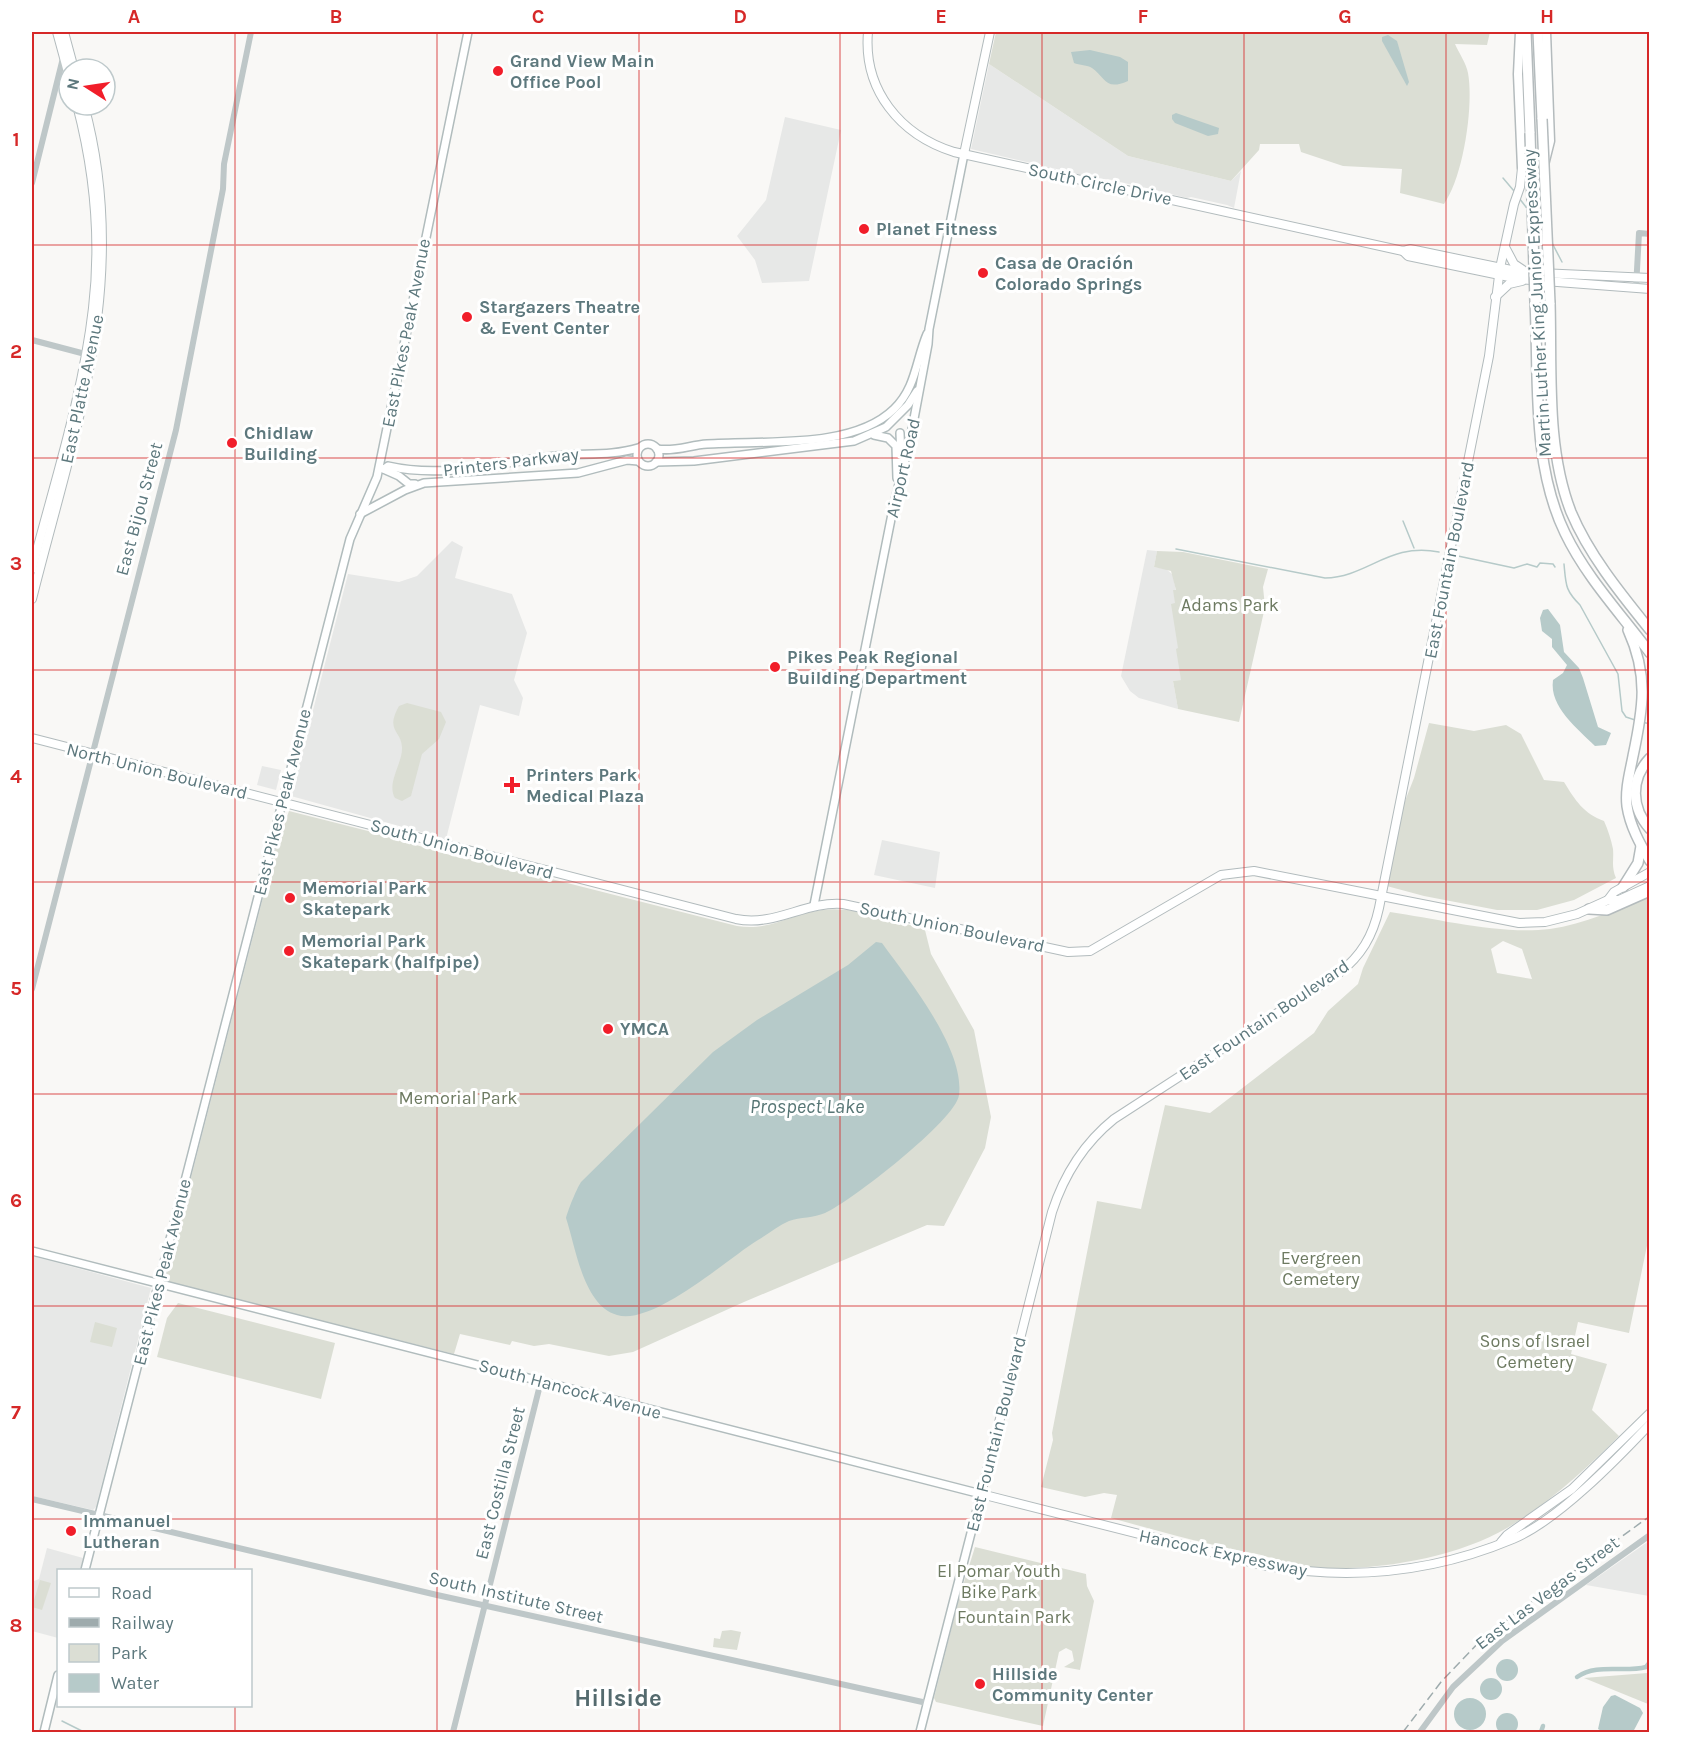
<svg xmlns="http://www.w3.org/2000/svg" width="1681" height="1764" font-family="Karla,sans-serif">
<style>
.built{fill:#e7e8e7}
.green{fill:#dbded4;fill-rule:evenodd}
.water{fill:#b6cac9}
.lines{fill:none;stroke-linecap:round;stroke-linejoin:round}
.stream{stroke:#b6cac9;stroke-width:1.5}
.canal{stroke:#b6cac9;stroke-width:4.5}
.secondary-casing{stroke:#b1bcbd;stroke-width:10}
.primary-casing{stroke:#b2bbbd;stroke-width:10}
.trunk-casing{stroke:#b4bbbd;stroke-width:11}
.motorway-casing{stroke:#b4bbbd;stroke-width:12}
.tertiary{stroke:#bec7c8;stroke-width:6}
.secondary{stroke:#fff;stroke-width:7}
.primary{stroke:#fff;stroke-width:8}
.trunk{stroke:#fff;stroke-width:8}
.motorway{stroke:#fff;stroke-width:9}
.rail{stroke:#9eabad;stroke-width:1.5;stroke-dasharray:9 4.5;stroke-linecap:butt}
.motorway-bridge-casing{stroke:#b4bbbd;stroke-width:12;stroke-linecap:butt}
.motorway-bridge{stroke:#fff;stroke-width:9}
.grid{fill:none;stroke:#d62828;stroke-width:1.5;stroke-opacity:0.55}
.poi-dot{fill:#f11e2a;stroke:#fff;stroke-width:2}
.labels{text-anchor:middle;stroke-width:6;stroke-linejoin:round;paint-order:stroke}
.poi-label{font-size:18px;font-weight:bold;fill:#5d787d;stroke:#fff;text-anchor:start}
.street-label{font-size:18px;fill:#5d787d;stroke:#fff}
.park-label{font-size:18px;fill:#6d7a61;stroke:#fff}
.water-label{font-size:20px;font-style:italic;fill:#577675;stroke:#fff}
.district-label{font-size:24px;font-weight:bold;fill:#546a6e;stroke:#fff}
.neatline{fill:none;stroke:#d62828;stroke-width:2}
.grid-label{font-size:20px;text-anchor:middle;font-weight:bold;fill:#d62828}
</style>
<rect width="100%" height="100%" fill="#f9f8f6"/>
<g class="built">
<path d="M989,64L1128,156L1231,181L1241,171L1234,208L1227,205L1191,197L1187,198L1108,179H1099L971,149Z"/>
<path d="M785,117L841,130L809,281L762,283L755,260L737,236L766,200Z"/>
<path d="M452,541L463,547L455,578L512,594L527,633L514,680L523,698L519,716L480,705L446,839L291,796L348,574L399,582L417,576Z"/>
<path d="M1147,550L1157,551L1154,567L1166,569L1173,575L1176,591L1207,678L1173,681L1178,709L1139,698L1130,691L1121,676Z"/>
<path d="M262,766L281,770L276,790L257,785Z"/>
<path d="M882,840L940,852L935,888L874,875Z"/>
<path d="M32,1256L151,1288L96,1507L93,1510L32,1496Z"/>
<path d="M1649,1541V1596L1586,1585Z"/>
<path d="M47,1548L83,1558L80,1570H58V1638L32,1631V1591L34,1581L39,1579Z"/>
</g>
<g class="green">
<path d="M996,32H1490L1487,45L1455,44C1459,53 1466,63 1468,73C1474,106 1463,178 1444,204L1400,193L1402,169L1343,166L1301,152L1299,144H1260L1259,150L1231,181L1128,156L989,64Z"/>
<path d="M1157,551L1183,552L1268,569L1263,587L1265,607L1239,722L1178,709L1173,681L1181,680L1176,649L1178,648L1171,604L1175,603L1173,590H1176L1171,571L1154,567Z"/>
<path d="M407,703L441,712L446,722L439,739L422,754L411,796L402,801L395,798C386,783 403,763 402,747C401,730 385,731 399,706Z"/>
<path d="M1429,723L1474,731L1506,725L1521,734L1544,780L1564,782C1575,800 1584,814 1604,821C1608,830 1611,839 1613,849C1614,860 1611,866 1616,878L1574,900L1537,910H1497L1424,896L1383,885L1396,824L1414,778Z"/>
<path d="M289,811L376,833L460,858L476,860L737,926C772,931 790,914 822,910C855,906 894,920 925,930L931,954L974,1030L991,1117L985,1148L944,1226L927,1225L744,1302L633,1352L609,1356L549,1344L534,1346L512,1341L510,1345L460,1334L454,1354L167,1282L165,1279L275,851Z"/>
<path d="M1649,895V1236L1629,1333L1578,1322L1571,1354L1607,1364L1592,1410L1619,1436C1585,1470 1548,1504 1507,1528C1452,1560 1363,1574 1300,1566C1283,1563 1268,1556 1252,1553C1204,1544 1158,1531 1111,1518L1117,1495L1104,1493L1085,1497L1041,1487L1053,1440L1052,1433L1097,1201L1141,1209L1165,1105L1210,1113L1314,1033L1328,1011L1358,984L1363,968L1390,912C1439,919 1500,935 1550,929C1585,924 1617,909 1649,895ZM1503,941L1522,949L1532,979L1497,973L1491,949Z"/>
<path d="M178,1303L335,1343L321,1399L157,1357L167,1318Z"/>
<path d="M95,1322L117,1328L112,1347L90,1342Z"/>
<path d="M975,1547L1086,1574L1087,1586L1094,1601L1080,1670L1064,1667L1074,1661L1072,1651L1066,1648L1059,1652L1043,1726L936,1702L934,1698L960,1595Z"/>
<path d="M40,1580L51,1583L42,1610L32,1607Z"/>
<path d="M731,1630L741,1632L737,1650L713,1647L714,1638L720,1639L722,1631Z"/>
<path d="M1649,1670L1648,1704L1584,1678L1647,1673Z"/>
</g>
<g class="water">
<path d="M1388,35L1397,41L1409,82L1407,86L1382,41V37Z"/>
<path d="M1090,50L1120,57L1128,62V81C1105,91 1106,78 1092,68C1088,65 1079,65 1074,63L1071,52Z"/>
<path d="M1176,113L1219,128L1218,134L1208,136L1175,123L1172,119V115Z"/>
<path d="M1548,609L1560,625L1564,652L1579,668L1583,678L1598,727L1611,733L1606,745L1595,746C1578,729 1549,707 1553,680L1563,673L1567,665L1552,647V639L1542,631L1540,618L1543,610Z"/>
<path d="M876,942L882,943C908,979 965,1049 959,1095C956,1120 850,1202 825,1213C814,1218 800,1217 789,1221C778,1226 768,1234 758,1240C727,1259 653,1326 617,1315C583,1305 576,1248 566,1218C568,1210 576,1190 581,1182L713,1052L757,1020L848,965Z"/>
<circle cx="1507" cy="1670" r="11"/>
<circle cx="1491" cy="1689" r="11"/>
<path d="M1615,1695L1640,1708L1643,1713L1633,1732H1603L1598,1729L1603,1707L1611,1696Z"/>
<circle cx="1470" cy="1714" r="16"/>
<circle cx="1507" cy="1724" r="11"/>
</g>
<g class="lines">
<g class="stream">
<path d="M1026,33L1029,32"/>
<path d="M1503,178L1514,191"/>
<path d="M1519,198L1529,211"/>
<path d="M1551,241L1562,262"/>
<path d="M1403,521L1414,548"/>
<path d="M1176,549L1325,578C1368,577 1389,542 1439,552"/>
<path d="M1458,556L1514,568L1527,564L1537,567L1540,563L1553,564L1555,567"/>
<path d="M1564,564C1566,585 1565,590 1580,605L1618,674L1622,711L1626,717L1635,720"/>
<path d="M1642,722L1650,724"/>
<path d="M62,1721L84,1732"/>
</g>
<g class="canal">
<path d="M1577,1677C1597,1663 1624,1673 1646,1667L1650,1662"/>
<path d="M1541,1732L1543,1726"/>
</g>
<defs>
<g id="secondary">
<path d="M900,433L901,457"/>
<path d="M874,435L888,438L896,446L897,478"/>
<circle cx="648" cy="455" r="11"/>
<path d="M657,449C675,452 690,445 707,444C763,440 852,450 894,409C916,388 916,360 927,334"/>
<path d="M656,462L694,461L854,441L886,427L908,405L917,391"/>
<path d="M381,468L399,476L409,484H415"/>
<path d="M384,469L388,466C445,479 500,462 556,456C583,453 612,456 638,448"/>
<path d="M360,514L405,490L424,483L578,473L627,460L638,461"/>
<path d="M814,905L894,504L910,440L928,344L929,329L964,154"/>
<path d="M32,1251L981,1494L920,1732"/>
<path d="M85,1570L350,539L377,477L468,32"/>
<path d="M44,1732L58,1675"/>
</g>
<g id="primary">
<path d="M57,32L69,76"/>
<path d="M64,32L74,69"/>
<path d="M868,32C863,90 900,135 954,152L1403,251L1410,249L1521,272L1650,278"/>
<path d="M964,154L990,32"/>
<path d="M1522,168L1520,187L1514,204L1500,268L1489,356L1379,908C1373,936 1361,956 1339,973L1114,1119C1083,1144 1064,1175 1052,1212L981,1494L1262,1565C1348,1581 1432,1573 1513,1539C1558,1520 1616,1460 1650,1424"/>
<path d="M1505,247L1514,264L1523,270"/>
<path d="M1403,251L1408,256L1519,279L1650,289"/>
<path d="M1495,297L1509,284L1522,281"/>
<path d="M32,569C54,483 83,396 93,308C101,240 94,170 77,105"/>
<path d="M32,599C74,431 132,280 84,105"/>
<path d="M32,738L736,919C775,927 805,901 843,904L1068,952L1090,951L1221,875L1254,871L1519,923L1545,922L1577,914L1608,900H1619L1650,886"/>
<path d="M1608,900L1614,892L1650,872"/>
<path d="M1501,1542L1507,1535L1572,1489L1650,1413"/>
</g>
<g id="trunk">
<path d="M1520,32L1518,74L1522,168"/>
<path d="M1544,165L1550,141L1546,32"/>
</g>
<g id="motorway">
<path d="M1526,32L1530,133"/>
<path d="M1538,32L1542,119"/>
<path d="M1535,302C1539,378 1531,463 1565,533C1586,577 1621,614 1650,653"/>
<path d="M1550,303C1552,371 1546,448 1571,512C1589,555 1621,594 1650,630"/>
<path d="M1628,630C1649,676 1643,709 1633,756C1630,772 1625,789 1627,806C1630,826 1640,844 1650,861"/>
<path d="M1650,758C1630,779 1631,808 1650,829"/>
<path d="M1623,887L1638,863L1641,846"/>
<path d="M1589,909L1607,910L1650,891"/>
</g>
</defs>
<use href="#secondary" class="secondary-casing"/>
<use href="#primary" class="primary-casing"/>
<use href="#trunk" class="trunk-casing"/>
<use href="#motorway" class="motorway-casing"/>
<g class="tertiary">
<path d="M32,183L63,58"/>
<path d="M1636,288L1639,233L1650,234"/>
<path d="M32,340L89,355"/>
<path d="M32,989L176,430L223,189L224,164L251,32"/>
<path d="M32,1499L437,1595L927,1703"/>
<path d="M453,1732L541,1381"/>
<path d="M1420,1732L1453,1687L1502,1641L1650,1535"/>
</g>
<use href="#secondary" class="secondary"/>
<use href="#primary" class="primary"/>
<use href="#trunk" class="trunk"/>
<use href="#motorway" class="motorway"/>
<path class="rail" d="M1403,1732L1441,1682L1484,1637L1650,1516"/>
<defs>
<g id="motorway-bridge">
<path d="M1542,119L1550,303"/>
<path d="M1530,133L1535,302"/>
</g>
</defs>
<use href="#motorway-bridge" class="motorway-bridge-casing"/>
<use href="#motorway-bridge" class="motorway-bridge"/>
</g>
<path class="grid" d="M235,32V1570M437,32V1732M639,32V1732M840,32V1732M1042,32V1732M1244,32V1732M1446,32V1732M32,245H1650M32,458H1650M32,670H1650M32,882H1650M32,1094H1650M32,1306H1650M32,1519H1650M235,1706V1732"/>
<g class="poi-dot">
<circle cx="498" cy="71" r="6"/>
<circle cx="864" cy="229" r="6"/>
<circle cx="983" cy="273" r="6"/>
<circle cx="467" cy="317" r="6"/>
<circle cx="232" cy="443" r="6"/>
<circle cx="775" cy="667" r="6"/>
<path d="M509 776h6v6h6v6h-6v6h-6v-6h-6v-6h6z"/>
<circle cx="290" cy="898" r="6"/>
<circle cx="289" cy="951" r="6"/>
<circle cx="608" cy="1029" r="6"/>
<circle cx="71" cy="1531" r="6"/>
<circle cx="980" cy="1684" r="6"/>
</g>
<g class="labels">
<g class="poi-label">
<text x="510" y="67">Grand View Main<tspan x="510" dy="21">Office Pool</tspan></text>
<text x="876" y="235">Planet Fitness</text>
<text x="995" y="269">Casa de Oración<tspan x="995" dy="21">Colorado Springs</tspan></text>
<text x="479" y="313">Stargazers Theatre<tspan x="479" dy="21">&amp; Event Center</tspan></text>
<text x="244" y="439">Chidlaw<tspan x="244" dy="21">Building</tspan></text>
<text x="787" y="663">Pikes Peak Regional<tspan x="787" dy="21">Building Department</tspan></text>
<text x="526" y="781">Printers Park<tspan x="526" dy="21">Medical Plaza</tspan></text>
<text x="302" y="894">Memorial Park<tspan x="302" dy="21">Skatepark</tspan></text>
<text x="301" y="947">Memorial Park<tspan x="301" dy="21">Skatepark (halfpipe)</tspan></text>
<text x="620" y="1035">YMCA</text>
<text x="83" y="1527">Immanuel<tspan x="83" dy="21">Lutheran</tspan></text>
<text x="992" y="1680">Hillside<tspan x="992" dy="21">Community Center</tspan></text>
</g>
<g class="street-label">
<text transform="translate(1100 184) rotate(12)" y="6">South Circle Drive</text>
<text transform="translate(1537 303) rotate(-93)" y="6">Martin Luther King Junior Expressway</text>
<text transform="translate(406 333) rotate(-79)" y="6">East Pikes Peak Avenue</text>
<text transform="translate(82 389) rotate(-78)" y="6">East Platte Avenue</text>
<text transform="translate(511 462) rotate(-7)" y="6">Printers Parkway</text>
<text transform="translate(903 468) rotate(-77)" y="6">Airport Road</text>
<text transform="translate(139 509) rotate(-75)" y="6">East Bijou Street</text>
<text transform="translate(1449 560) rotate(-79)" y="6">East Fountain Boulevard</text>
<text transform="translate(157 771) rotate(14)" y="6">North Union Boulevard</text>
<text transform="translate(282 802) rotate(-76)" y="6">East Pikes Peak Avenue</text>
<text transform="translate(462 849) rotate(15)" y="6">South Union Boulevard</text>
<text transform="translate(952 927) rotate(12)" y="6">South Union Boulevard</text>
<text transform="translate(1264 1020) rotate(-34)" y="6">East Fountain Boulevard</text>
<text transform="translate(162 1272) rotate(-76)" y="6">East Pikes Peak Avenue</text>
<text transform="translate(570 1389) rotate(15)" y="6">South Hancock Avenue</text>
<text transform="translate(996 1434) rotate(-76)" y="6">East Fountain Boulevard</text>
<text transform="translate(500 1483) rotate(-76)" y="6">East Costilla Street</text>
<text transform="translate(1223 1553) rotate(12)" y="6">Hancock Expressway</text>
<text transform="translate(1547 1593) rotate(-37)" y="6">East Las Vegas Street</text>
<text transform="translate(516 1597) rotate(13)" y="6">South Institute Street</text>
</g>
<g class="park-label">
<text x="1230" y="611">Adams Park</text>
<text x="458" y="1104">Memorial Park</text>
<text x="1321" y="1264">Evergreen<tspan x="1321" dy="21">Cemetery</tspan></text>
<text x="1535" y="1347">Sons of Israel<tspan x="1535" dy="21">Cemetery</tspan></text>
<text x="999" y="1577">El Pomar Youth<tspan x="999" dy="21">Bike Park</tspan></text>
<text x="1014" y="1623">Fountain Park</text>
</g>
<g class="water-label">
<text x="807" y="1113">Prospect Lake</text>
</g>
<g class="district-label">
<text x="618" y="1706">Hillside</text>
</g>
</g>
<rect width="1681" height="1764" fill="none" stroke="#ffffff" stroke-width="66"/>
<rect x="57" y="1569" width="195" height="138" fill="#ffffff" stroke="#bec9cb" stroke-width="1.5"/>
<rect x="69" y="1588" width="30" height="9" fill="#ffffff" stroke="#bec9cb" stroke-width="1.5"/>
<text x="111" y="1599" font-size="18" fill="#5d787d">Road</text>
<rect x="69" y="1618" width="30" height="9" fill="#9eabad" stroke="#bec9cb" stroke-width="1.5"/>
<text x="111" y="1629" font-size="18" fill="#5d787d">Railway</text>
<rect x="69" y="1644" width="30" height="18" fill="#dbded4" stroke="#bec9cb" stroke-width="1.5"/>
<text x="111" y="1659" font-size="18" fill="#5d787d">Park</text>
<rect x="69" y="1674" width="30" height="18" fill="#b6cac9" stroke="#bec9cb" stroke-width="1.5"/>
<text x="111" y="1689" font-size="18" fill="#5d787d">Water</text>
<g transform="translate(87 87) rotate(282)"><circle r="28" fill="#ffffff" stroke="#bec9cb" stroke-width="1.5"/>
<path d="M0-4.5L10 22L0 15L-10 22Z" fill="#f11e2a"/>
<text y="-9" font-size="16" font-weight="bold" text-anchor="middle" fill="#5d787d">N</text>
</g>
<rect x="33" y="33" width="1615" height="1698" class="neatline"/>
<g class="grid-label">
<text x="134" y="23">A</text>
<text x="336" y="23">B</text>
<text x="538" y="23">C</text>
<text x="740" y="23">D</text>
<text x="941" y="23">E</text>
<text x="1143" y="23">F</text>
<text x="1345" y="23">G</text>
<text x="1547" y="23">H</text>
<text x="16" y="146">1</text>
<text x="16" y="358">2</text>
<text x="16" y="570">3</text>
<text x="16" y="783">4</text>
<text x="16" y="995">5</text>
<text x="16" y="1207">6</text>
<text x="16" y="1419">7</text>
<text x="16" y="1632">8</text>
</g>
</svg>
